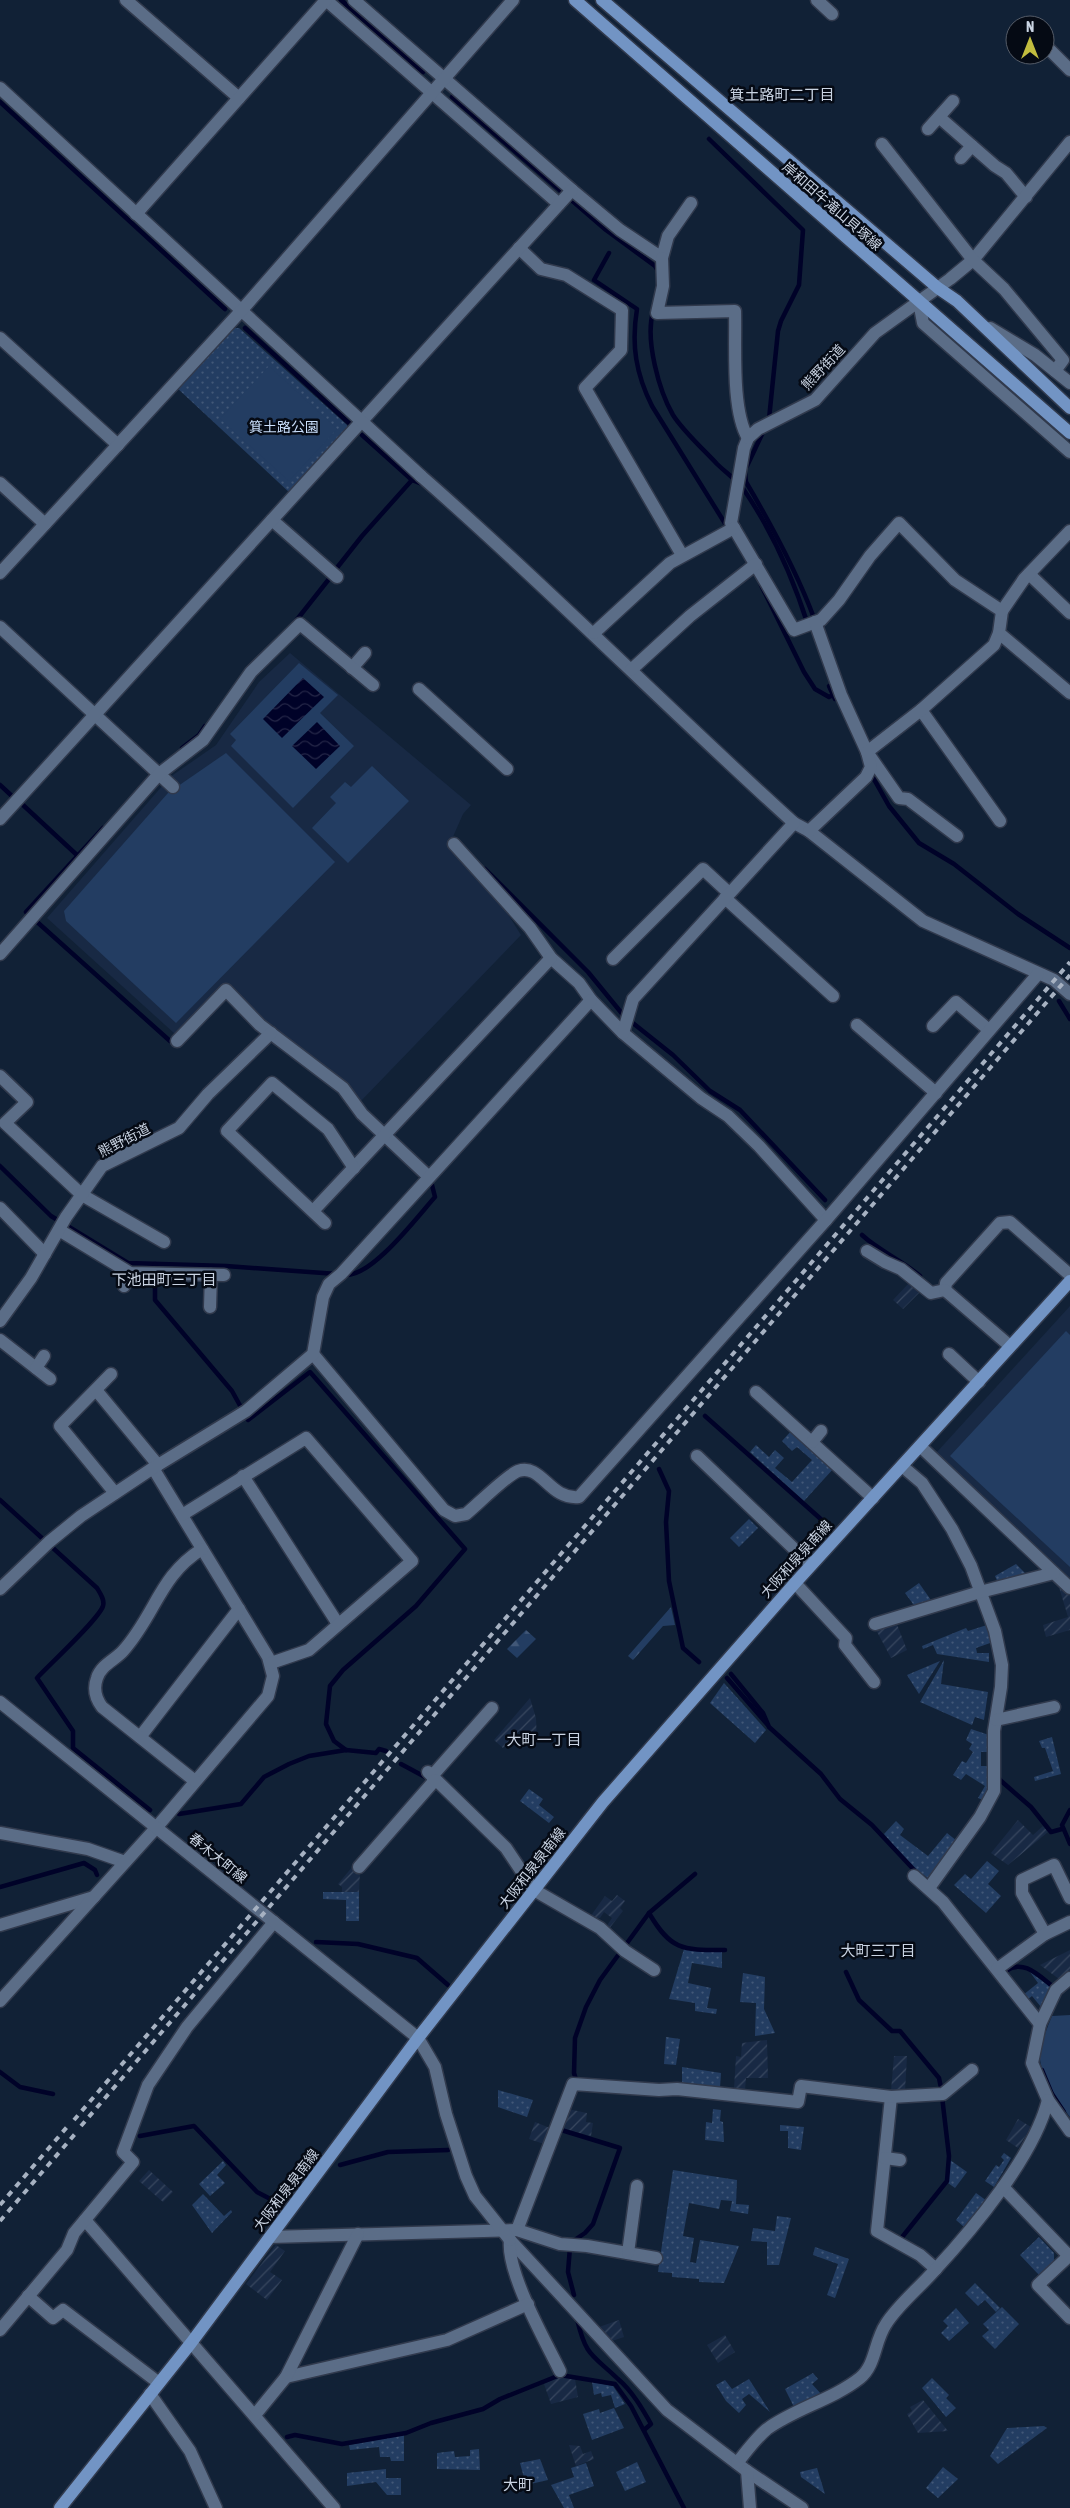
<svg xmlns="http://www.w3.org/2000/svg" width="1070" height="2508" font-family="'Asap Condensed','Noto Sans JP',sans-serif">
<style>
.built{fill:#182944}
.industrial{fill:url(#industrial-furrows)}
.green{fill:url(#green-dots)}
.forest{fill:url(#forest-firs)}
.pitch{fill:#233d62}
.water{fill:url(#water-waves)}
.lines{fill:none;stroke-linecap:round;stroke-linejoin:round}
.stream{stroke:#000228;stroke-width:4.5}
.minor-casing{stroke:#313a4d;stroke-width:15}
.tertiary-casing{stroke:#313a4d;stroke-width:15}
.secondary-casing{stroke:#313a4d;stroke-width:15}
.primary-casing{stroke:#313a4d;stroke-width:15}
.minor{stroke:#5b6d87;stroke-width:12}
.tertiary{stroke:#5b6d87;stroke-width:12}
.secondary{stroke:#5b6d87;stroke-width:12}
.primary{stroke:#7294c4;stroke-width:12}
.rail{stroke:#a7b2c2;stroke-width:4;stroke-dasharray:6 6;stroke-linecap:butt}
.labels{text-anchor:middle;stroke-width:5;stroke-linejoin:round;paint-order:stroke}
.street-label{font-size:14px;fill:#cad4e3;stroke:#050a14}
.park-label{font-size:14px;fill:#cadffc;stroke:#050a14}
.neighbourhood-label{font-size:15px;fill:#cad4e3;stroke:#050a14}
</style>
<defs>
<pattern id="industrial-furrows" width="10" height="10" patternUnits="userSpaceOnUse" patternTransform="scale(1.25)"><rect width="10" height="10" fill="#182944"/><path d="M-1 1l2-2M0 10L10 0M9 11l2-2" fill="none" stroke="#38475f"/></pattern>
<pattern id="green-dots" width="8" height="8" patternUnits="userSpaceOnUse" patternTransform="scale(1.25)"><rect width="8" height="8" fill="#233d62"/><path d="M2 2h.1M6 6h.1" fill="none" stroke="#425878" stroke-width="1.8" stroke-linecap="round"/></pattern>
<pattern id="forest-firs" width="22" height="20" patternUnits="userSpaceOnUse" patternTransform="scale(1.25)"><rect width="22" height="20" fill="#233d62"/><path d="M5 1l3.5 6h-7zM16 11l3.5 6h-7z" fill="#425878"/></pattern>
<pattern id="water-waves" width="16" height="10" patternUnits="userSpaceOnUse" patternTransform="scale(1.25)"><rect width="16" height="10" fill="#000228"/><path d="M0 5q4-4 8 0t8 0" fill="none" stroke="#242647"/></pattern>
</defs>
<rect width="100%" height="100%" fill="#112136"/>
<g class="built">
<path d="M290,653L471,805L463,814L448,848L506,911L521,935L360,1102L262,1022L225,983L175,1034L47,918L170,777L216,745L259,682Z"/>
<path d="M1070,1306V1578L936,1453Z"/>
</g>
<g class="industrial">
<path d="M909,1283L919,1293L903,1309L893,1300Z"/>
<path d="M1058,1584L1070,1596V1630L1046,1637L1043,1625L1068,1617Z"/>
<path d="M896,1622L907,1650L891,1658L875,1628Z"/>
<path d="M530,1698L536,1718L537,1745L520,1730L503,1748L494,1740Z"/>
<path d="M1018,1820L1033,1835L1043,1826L1048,1832L1008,1865L991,1853Z"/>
<path d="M353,1866L360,1872L359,1892H342V1887L338,1884Z"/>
<path d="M617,1895L625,1901L620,1908L623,1911L608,1930V1924L612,1918L604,1912L600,1918L593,1919L590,1917L605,1896L612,1901Z"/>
<path d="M1070,1950V1972L1059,1979L1040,1965Z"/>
<path d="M767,2040L768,2078H746L745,2090L734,2089L736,2056L741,2057L742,2043Z"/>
<path d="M894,2056H907L905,2091H891Z"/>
<path d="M568,2109L587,2113L586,2122L593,2123L591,2136L560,2128Z"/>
<path d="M1018,2119L1031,2127L1018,2148L1006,2140Z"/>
<path d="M535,2122L550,2128L544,2144L529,2139Z"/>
<path d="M149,2170L173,2192L163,2202L139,2181Z"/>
<path d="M276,2245L285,2251L270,2272L282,2280L267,2300L246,2284Z"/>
<path d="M619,2320L624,2337L612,2341L599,2327Z"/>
<path d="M725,2335L735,2352L718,2363L707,2345Z"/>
<path d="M560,2376L575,2379L578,2397L551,2404L544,2384Z"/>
<path d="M923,2400L948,2431L918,2433L907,2414L912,2411L910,2407Z"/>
<path d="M569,2445L580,2446L583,2454L591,2451L594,2459L576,2466Z"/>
</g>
<g class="green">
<path d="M231,328H239L347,425V431L291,494L176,387Z"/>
<path d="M792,1430L834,1468L804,1501L750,1452L756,1445L769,1457L775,1450L784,1458L775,1468L792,1482L812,1460L797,1447L792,1451L782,1441Z"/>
<path d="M749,1519L758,1528L739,1547L730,1538Z"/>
<path d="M1016,1564L1028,1576L998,1583L995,1576Z"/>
<path d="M919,1583L933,1603L916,1608L905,1593Z"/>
<path d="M987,1625L993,1642L976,1648L977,1653H989V1662L937,1654L933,1645L923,1649L922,1646L966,1628L968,1631Z"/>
<path d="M944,1660L941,1684L988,1692L984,1720L975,1717L972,1725L920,1702Z"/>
<path d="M940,1661L919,1694L907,1675Z"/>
<path d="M724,1683L766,1730L755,1743L710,1703Z"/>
<path d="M971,1729L989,1735V1752H981V1766H989V1788L983,1800L978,1798L985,1786L966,1774L961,1780L953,1775L962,1761L966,1763L973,1752L969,1749L972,1744L966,1740Z"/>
<path d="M1052,1737L1061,1774L1035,1781L1034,1777L1053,1771L1045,1748H1042L1039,1741Z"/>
<path d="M529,1789L543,1799L539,1805L554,1817L549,1823L520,1801Z"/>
<path d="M896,1821L904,1829L900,1835L928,1856L947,1833L957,1841L928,1878L911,1866L884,1834Z"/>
<path d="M987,1861L999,1871L988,1884L1001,1896L986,1913L954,1885L965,1874L971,1879Z"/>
<path d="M323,1892H359V1921H346V1900L323,1899Z"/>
<path d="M684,1949L722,1952V1968L692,1963L688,1983L711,1988L707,2008L717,2009L716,2014L695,2011V2003L669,1999Z"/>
<path d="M1030,1972L1052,1988L1041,2007L1032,1996L1027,2000L1023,1995L1038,1983Z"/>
<path d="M743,1973L765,1977L764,2009L775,2033L755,2036L756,2003L740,2002Z"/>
<path d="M666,2037L680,2039L676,2065L664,2064Z"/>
<path d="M682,2067L721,2073L720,2088L682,2084Z"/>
<path d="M498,2090L533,2100L527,2117L498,2107Z"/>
<path d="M713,2109L721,2110L720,2121L723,2122L724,2142L705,2140L706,2122L712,2123Z"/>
<path d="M780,2125L804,2127L801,2150L788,2148V2131H780Z"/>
<path d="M1004,2153L1011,2158L994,2187L985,2181L996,2165L999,2167L1004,2160L1001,2157Z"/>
<path d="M950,2160L967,2172L955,2188L948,2183Z"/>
<path d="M223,2161L226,2165L217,2175L225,2183L210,2196L199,2184Z"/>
<path d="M673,2170L737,2180L736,2204L749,2205L748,2214L730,2211L732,2201L721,2200L719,2209L689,2203L683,2236L694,2238L690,2262L696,2263L700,2240L739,2246L724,2283L699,2282V2279L672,2277V2273L658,2272Z"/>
<path d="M976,2193L987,2201L964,2227L956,2220Z"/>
<path d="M203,2194L224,2216L231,2210L232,2212L212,2233L192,2205Z"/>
<path d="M777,2216L791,2218L779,2265H767V2242L751,2241L753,2228L775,2231Z"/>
<path d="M1039,2237L1054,2253V2261L1039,2275L1020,2255Z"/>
<path d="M815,2247L849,2259L835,2298L827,2295L838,2264L813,2255Z"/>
<path d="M975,2283L1000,2308L996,2312L985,2300L978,2306L965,2293Z"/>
<path d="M1002,2307L1019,2324L995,2349L982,2336L989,2330L983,2324Z"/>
<path d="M956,2308L969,2323L949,2341L941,2333L948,2326L943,2321Z"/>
<path d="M813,2373L818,2379L812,2384L822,2395L795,2409L785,2389Z"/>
<path d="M932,2378L949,2395L946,2398L956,2408L946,2417L922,2388Z"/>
<path d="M749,2379L770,2412L749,2394L742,2399L746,2405L739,2413L726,2401L716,2385L725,2380L732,2389Z"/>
<path d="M592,2382L613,2386L625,2404L615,2408L611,2395L602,2397L601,2393L594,2395Z"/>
<path d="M614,2408L624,2428L592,2440L583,2414L599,2409L600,2413Z"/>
<path d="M1044,2426L1047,2428L998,2464L990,2456L1007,2428Z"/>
<path d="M404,2435V2461H391L390,2457H380L379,2447L350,2450L349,2445Z"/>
<path d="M479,2449L480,2470L437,2469V2453L454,2451L455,2457L470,2456V2450Z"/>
<path d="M540,2459L548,2480L526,2485L520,2463Z"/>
<path d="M637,2462L646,2482L625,2491L616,2472Z"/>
<path d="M586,2463L594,2486L569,2495L574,2508H564L551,2485L574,2477L571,2468Z"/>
<path d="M943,2467L958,2479L938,2498L926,2488Z"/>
<path d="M817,2468L825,2494L801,2477L800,2472Z"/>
<path d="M386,2469V2478H401V2495H387L376,2482L347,2486V2473Z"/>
</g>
<g class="forest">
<path d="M671,1607L675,1625L663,1626L633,1660L628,1656Z"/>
<path d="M526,1630L536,1639L517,1658L507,1649Z"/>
</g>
<g class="pitch">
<path d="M269,366L337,429L289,481L220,419Z"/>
<path d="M299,663L338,695L320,713L354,746L293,808L231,746L236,740L230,734Z"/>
<path d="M226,753L335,862L176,1023L66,921L64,911L168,793Z"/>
<path d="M372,766L409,801L348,863L312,828L336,803L330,797L345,782L351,787Z"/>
<path d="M1066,1331L1070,1335V1567L950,1456Z"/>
<path d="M1070,2015V2117C1060,2103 1038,2072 1040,2054C1042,2041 1047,2028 1052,2016Z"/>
</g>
<g class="water">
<path d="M303,678L324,697L282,738L263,719Z"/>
<path d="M317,722L340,746L316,769L292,746Z"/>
</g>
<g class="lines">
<g class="stream">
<path d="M341,0L423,72"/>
<path d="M452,97L606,230L655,266L659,273"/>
<path d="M0,102L225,309"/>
<path d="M709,139L803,230L799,285L781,321L778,331L769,419"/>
<path d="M609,253L594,280L637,309C631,345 636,374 652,406L726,525"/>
<path d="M653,312C645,340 659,391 673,415C683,431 704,450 717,464C725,472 737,480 744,490C772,531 793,578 808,625"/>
<path d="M245,328L349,423"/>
<path d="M362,435L412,480L422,484"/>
<path d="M747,466L763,432"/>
<path d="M745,473L746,482C772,526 796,570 814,618"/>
<path d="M336,569L362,536L412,480"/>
<path d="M761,585L804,672L815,689L829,697L833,695"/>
<path d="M295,622L329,579"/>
<path d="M829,686L835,699"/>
<path d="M182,748L199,735L205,726"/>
<path d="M871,774L889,806L919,843L954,864L1018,914L1070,948"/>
<path d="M0,785L13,797"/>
<path d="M23,805L78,856"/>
<path d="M103,828L26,912L170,1041L175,1036"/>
<path d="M485,869L588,972L624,1016L673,1055L710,1091L740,1110L825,1200"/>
<path d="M1059,1001L1070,1019"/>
<path d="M0,1166L51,1216L128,1263L226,1266L337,1274"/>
<path d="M862,1235C879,1251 902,1260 920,1276"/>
<path d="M155,1264V1300L232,1391L248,1420L310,1372L465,1549L416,1606L343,1670L330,1686L326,1724L334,1741L346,1750"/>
<path d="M345,1275C372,1277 417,1217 435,1197L432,1185"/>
<path d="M705,1416L823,1521"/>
<path d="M659,1469L669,1491L666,1522L669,1581L683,1648L699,1662"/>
<path d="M0,1500L97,1588C100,1593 105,1600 103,1606C99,1619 49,1665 37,1678L73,1731V1748L150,1810"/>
<path d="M731,1674L763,1713L769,1727L821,1774L840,1799L872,1825L916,1872"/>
<path d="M727,1678L767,1724"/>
<path d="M401,1764L427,1778"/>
<path d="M997,1775L1000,1780L1031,1807L1051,1832L1062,1829"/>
<path d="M1070,1810L1062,1825L1070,1844"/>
<path d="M179,1814L241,1804L264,1777L289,1764L309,1756L346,1750L376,1753L379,1749L386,1751"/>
<path d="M0,1887L84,1863L95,1870L97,1875"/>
<path d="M649,1913C671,1951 683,1950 725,1950"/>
<path d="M316,1942L358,1944L417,1958L448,1985"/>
<path d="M1003,1968L1006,1971C1024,1958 1040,1977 1055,1988"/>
<path d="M846,1972L859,2000L892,2031H900L939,2078L941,2088L949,2156L947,2181L899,2241"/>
<path d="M1042,2070L1052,2094L1064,2112"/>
<path d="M0,2072L20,2087L53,2094"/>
<path d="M577,2083L574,2073L575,2038L586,2007L600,1980L649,1913L695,1874"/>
<path d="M558,2129L620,2148L593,2224L585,2233L573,2241"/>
<path d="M140,2136L194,2126L257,2192L280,2204"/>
<path d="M340,2165L388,2152L448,2150"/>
<path d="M570,2247L568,2272L574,2295"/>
<path d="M577,2319C586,2357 592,2354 618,2379C632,2391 642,2408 651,2424L644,2430"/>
<path d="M287,2437L295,2435L342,2444L406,2433L431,2423L483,2409L500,2399L560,2375L615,2384L631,2406L684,2508"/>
</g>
<defs>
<g id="minor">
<path d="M126,0L239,98"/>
<path d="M326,0L559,204"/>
<path d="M354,0L572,190L620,230L662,258L668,236L691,203"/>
<path d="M817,0L832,14"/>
<path d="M1045,45L1070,70"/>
<path d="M939,117L995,166L1006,173L1026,197"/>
<path d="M928,129L953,101"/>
<path d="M1070,142L973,260L950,279L875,333L815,400L758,429L748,438L744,448L731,523L794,630L821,620L839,600L870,556L899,523L955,580L1002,611L999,633L1070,693"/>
<path d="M882,144L973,260L1004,289L1063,360L1055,371"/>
<path d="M961,158L972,146"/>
<path d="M136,214L326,0"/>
<path d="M519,248L541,269L566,275L622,310L621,350L585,388L682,555"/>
<path d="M662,258L663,286L657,313L735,311C736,344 731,410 748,438"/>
<path d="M919,302L923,323L1070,452"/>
<path d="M990,328L1035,355L1070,383"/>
<path d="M0,338L118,445"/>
<path d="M421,476C549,588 668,709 794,823L809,831L923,921L1054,980L1070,994"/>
<path d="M0,483L45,524"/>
<path d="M272,520L337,577"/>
<path d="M1029,574L1070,613"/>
<path d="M1002,611L1024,579L1070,531"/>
<path d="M815,622L841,695L867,752L899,798L908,799L957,836"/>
<path d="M0,627L173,787"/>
<path d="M594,633L670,563L734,528"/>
<path d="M352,668L365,653"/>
<path d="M631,670L690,616L756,564"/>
<path d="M419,689L507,769"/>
<path d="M921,710L1000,821"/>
<path d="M0,819L572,190"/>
<path d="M809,831L866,777L871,767L867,752L921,710L994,645L999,633"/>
<path d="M454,844L530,928L551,958L579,983L591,1000L623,1033L701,1098L728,1116L759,1146L826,1220"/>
<path d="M725,898L833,996"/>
<path d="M0,954L159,774L203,740L251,672L300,624L373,685"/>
<path d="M613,959L703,869L729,893"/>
<path d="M857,1025L936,1093"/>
<path d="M933,1026L956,1002L989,1030"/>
<path d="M623,1033L633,999L794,823"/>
<path d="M177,1041L226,990L260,1025L343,1088L362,1114L428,1176"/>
<path d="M0,1076L27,1102L5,1123L82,1195L164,1242"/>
<path d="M0,1208L45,1254"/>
<path d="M314,1210L551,958"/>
<path d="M325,1223L227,1131L272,1083L328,1129L354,1168"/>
<path d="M59,1230L130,1273L224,1275"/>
<path d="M867,1251L885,1262L901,1269L931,1293L945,1290"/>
<path d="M124,1286L130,1273"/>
<path d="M945,1290L946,1283L1000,1223L1010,1222L1070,1275"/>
<path d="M945,1290L1010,1346"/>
<path d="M210,1307L211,1275"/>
<path d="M0,1321L31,1278L66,1217L102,1166L179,1128L208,1094L271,1033"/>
<path d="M0,1340L50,1379"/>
<path d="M313,1354L444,1510L455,1516L466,1514C477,1505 507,1475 518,1471C542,1463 549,1500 579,1497L826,1220L1038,974"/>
<path d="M949,1354L979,1382"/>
<path d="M36,1368L44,1356"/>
<path d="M111,1374L60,1426L115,1493"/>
<path d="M96,1390L158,1465"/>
<path d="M756,1392L873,1498"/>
<path d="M812,1442L821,1431"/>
<path d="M920,1446L1070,1588"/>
<path d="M697,1456L811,1565"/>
<path d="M902,1466L922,1483L952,1529L971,1566L995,1631L1002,1665L1001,1687L994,1731V1791L980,1817L929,1888"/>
<path d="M153,1468L268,1657L273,1676L268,1696L156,1828"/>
<path d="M243,1476L338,1624"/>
<path d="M182,1515L306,1438L412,1561L309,1650L271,1663"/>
<path d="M795,1583L846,1638L845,1645L874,1682"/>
<path d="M0,1589L49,1542L81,1516L153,1468L246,1411L313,1354L323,1297L329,1284L341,1274L591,1000"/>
<path d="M875,1624L980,1592L1054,1573"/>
<path d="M996,1720L1054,1707"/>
<path d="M140,1737L239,1609"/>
<path d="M428,1772L506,1848L534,1890L600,1928L625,1951L654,1970"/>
<path d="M432,1776L492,1708"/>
<path d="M195,1781L102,1707C96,1699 93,1689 97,1678C101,1665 115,1660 123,1651C156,1614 159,1576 202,1549"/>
<path d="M0,1833L88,1849L125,1862"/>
<path d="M359,1867L435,1780"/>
<path d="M914,1876L943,1902L1040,2024"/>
<path d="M0,1925L94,1897"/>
<path d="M1045,1934L1022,1893V1880L1054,1865L1070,1898"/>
<path d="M997,1969L1045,1934L1070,1922"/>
<path d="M1070,1978L1056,1990L1040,2024L1032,2063L1048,2100L1070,2131"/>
<path d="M891,2097L877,2231L920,2255L936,2269"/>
<path d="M885,2158L900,2160"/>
<path d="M1003,2187L1069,2256L1038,2285L1070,2318"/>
<path d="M85,2220L334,2508"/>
<path d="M517,2230L573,2084L659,2090L677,2089L798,2102L801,2086L891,2097L943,2094L972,2070"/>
<path d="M270,2237L517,2230L560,2244L587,2246L656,2258"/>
<path d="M510,2240L667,2410L747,2471L802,2508"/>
<path d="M510,2240C506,2272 545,2340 560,2371"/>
<path d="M628,2253L637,2186"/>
<path d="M28,2296L53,2318L63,2310L159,2383"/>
<path d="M0,2330L67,2250L74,2233L133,2162L123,2152L148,2085L187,2027L274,1922"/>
<path d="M286,2377L447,2340L528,2304"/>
<path d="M150,2394L190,2451L216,2508"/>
<path d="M255,2415L286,2377L358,2234"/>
<path d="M737,2463C746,2452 756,2438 767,2429C796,2408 832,2400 860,2378C876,2365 874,2342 886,2324C898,2305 918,2289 934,2271C973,2229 1034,2156 1048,2100"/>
<path d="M747,2471L750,2508"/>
</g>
<g id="tertiary">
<path d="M0,88L421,476"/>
<path d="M0,573L241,311L513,0"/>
<path d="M0,2001L156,1828"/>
<path d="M418,2038L435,2067L446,2114L466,2176L475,2196L510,2240"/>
</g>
<path id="secondary" d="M0,1702L418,2038"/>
<g id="primary">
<path d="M575,0L1070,433"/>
<path d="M602,0L938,288L957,301L1070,408"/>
<path d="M60,2508L191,2343L418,2038L603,1802L795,1583L1070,1281"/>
</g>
</defs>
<use href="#minor" class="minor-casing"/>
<use href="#tertiary" class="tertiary-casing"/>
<use href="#secondary" class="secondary-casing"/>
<use href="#primary" class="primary-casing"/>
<use href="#minor" class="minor"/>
<use href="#tertiary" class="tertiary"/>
<use href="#secondary" class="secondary"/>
<use href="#primary" class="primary"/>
<g class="rail">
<path d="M74,2120L1070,962"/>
<path d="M81,2126L1070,975"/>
<path d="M0,2205L67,2127"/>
<path d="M0,2221L75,2134"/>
</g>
</g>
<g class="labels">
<g class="street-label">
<text transform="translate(832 206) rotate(41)" y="5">岸和田牛滝山貝塚線</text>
<text transform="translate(823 367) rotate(-47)" y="5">熊野街道</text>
<text transform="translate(124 1140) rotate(-27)" y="5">熊野街道</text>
<text transform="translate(796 1559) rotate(-48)" y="5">大阪和泉泉南線</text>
<text transform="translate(218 1858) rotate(39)" y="5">春木大町線</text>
<text transform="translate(532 1868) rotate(-52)" y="5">大阪和泉泉南線</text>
<text transform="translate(286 2190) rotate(-53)" y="5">大阪和泉泉南線</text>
</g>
<g class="park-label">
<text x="284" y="432">箕土路公園</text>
</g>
<g class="neighbourhood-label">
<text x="782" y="100">箕土路町二丁目</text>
<text x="164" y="1285">下池田町三丁目</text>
<text x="544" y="1745">大町一丁目</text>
<text x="878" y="1956">大町三丁目</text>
<text x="518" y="2490">大町</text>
</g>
</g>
<g transform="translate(1030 40)"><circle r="24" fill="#050a14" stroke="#545b67"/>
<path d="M0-4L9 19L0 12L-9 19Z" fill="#c2bd3f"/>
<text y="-8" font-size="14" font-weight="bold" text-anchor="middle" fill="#cad4e3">N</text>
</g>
</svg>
